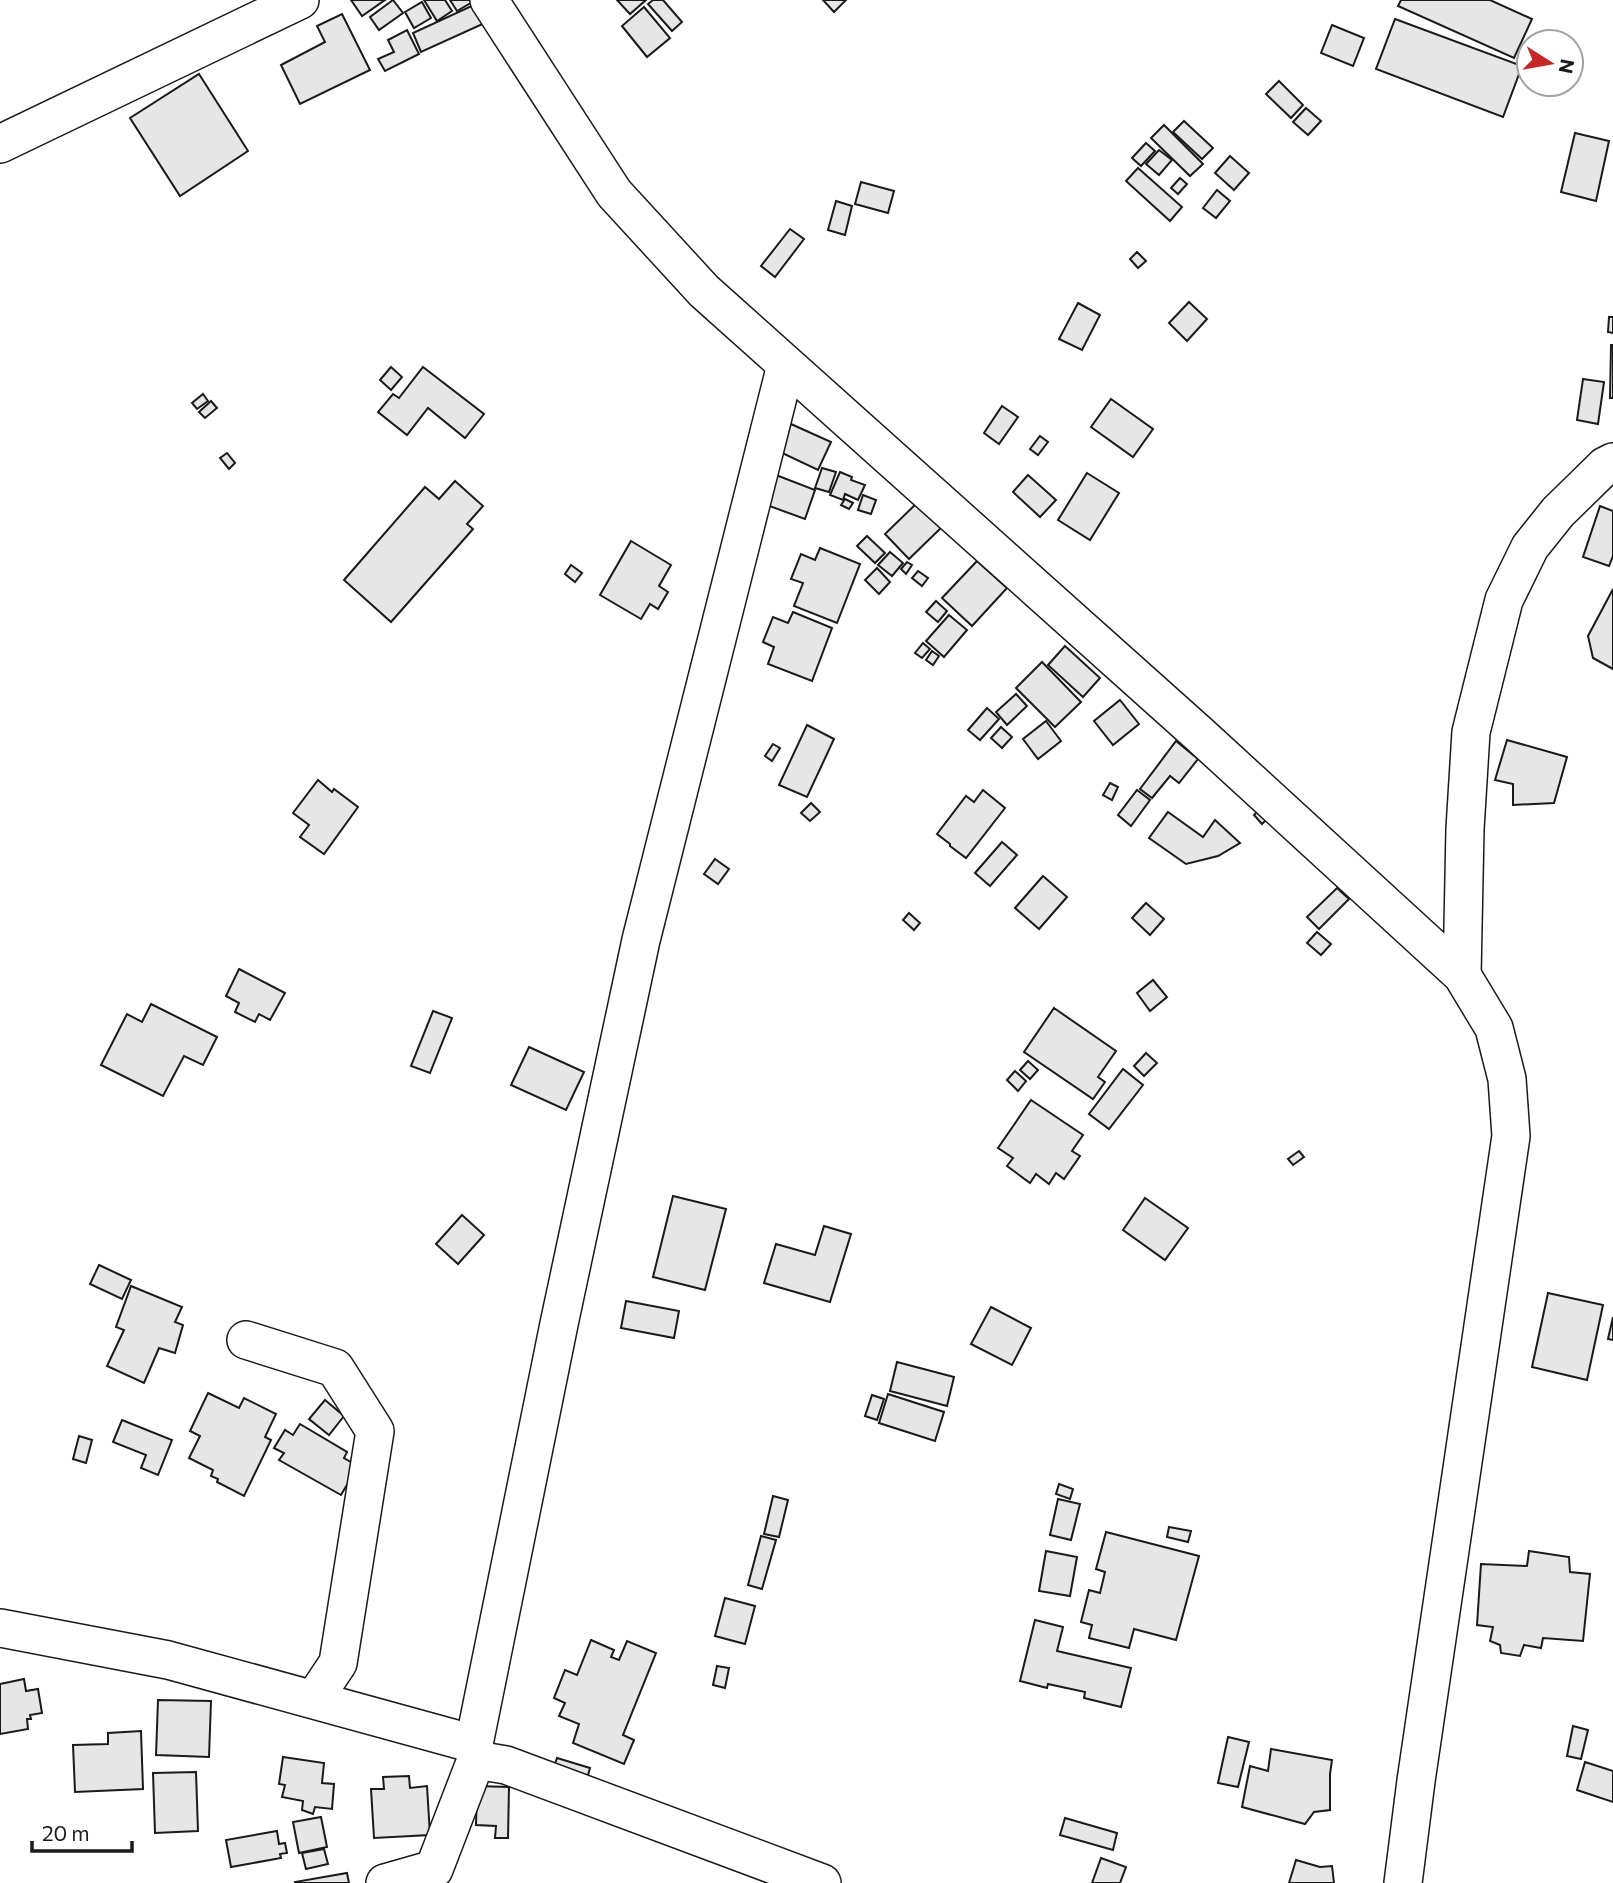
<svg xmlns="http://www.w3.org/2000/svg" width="1613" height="1883" font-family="Commissioner,sans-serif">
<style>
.building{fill:#e6e6e6;stroke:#1a1a1a;stroke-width:2}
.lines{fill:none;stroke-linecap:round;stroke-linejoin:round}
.minor-casing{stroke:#1a1a1a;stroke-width:40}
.minor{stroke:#fff;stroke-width:37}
</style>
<rect width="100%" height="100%" fill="#fff"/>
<g class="building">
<path d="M351,0H385L362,16Z"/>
<path d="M393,0L403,13L379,30L370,17Z"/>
<path d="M424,0H445L452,11L437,21Z"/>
<path d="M450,0H473L474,1L457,11Z"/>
<path d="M617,0H646L630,14Z"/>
<path d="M653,0H663L682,22L672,31L648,4Z"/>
<path d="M823,0H846L834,12Z"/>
<path d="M1401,0H1490L1532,19L1514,58L1398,6Z"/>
<path d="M422,2L431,18L414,28L405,12Z"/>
<path d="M478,3L487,22L421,52L413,33Z"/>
<path d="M644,7L670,38L647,57L622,26Z"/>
<path d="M342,14L370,70L300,104L281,65L325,42L317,26Z"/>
<path d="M1395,19L1522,66L1503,117L1376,69Z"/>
<path d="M1332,25L1364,38L1353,66L1321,53Z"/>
<path d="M407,30L419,54L385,71L378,59L394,52L388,40Z"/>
<path d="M199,74L248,151L180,196L130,118Z"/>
<path d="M1279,81L1303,105L1291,118L1266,94Z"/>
<path d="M1306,108L1321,121L1308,135L1293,122Z"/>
<path d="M1184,121L1213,148L1202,159L1173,132Z"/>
<path d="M1164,125L1203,164L1190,176L1151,138Z"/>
<path d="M1575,133L1609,141L1596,201L1561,192Z"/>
<path d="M1146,143L1155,151L1141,166L1132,158Z"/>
<path d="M1159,150L1172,160L1159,175L1146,164Z"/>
<path d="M1230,156L1249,173L1234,190L1215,173Z"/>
<path d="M1138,168L1182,207L1170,221L1126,181Z"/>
<path d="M1180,178L1187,184L1178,194L1171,188Z"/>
<path d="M861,182L894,191L888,213L855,204Z"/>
<path d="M1217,190L1230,201L1216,218L1203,208Z"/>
<path d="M836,201L852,206L845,235L828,230Z"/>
<path d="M790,229L804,239L775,277L761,266Z"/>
<path d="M1137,252L1146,261L1138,268L1130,259Z"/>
<path d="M1189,302L1207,319L1187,341L1169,323Z"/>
<path d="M1078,303L1100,315L1082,350L1059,339Z"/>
<path d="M1609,317H1613V333L1608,332Z"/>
<path d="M1611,345H1613V398H1610Z"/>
<path d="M391,367L402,377L391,390L380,380Z"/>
<path d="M423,367L484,414L465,438L428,408L407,435L378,412L393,394L399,398Z"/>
<path d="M1583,379L1604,382L1598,424L1577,420Z"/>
<path d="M203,394L208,401L197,409L192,403Z"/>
<path d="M1111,399L1153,429L1133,457L1091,427Z"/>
<path d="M211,401L217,408L205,418L199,412Z"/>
<path d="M1002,406L1018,417L999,444L984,433Z"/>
<path d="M791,424L831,442L818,470L778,451Z"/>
<path d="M1040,436L1048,442L1038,455L1030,449Z"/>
<path d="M227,453L235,463L229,469L220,458Z"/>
<path d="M822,468L836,472L829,492L815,488Z"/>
<path d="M840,472L852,477L851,480L865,485L858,500L845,494L843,500L830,495Z"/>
<path d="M1087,473L1119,493L1090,540L1058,520Z"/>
<path d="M776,475L815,490L805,519L764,504Z"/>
<path d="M1028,475L1056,500L1040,517L1013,492Z"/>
<path d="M455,481L483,506L467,524L473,529L391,622L344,580L425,487L439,499Z"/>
<path d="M863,495L876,500L871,514L858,510Z"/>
<path d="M845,499L853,503L849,509L841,505Z"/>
<path d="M920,500L944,525L909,559L885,534Z"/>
<path d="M1600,506L1613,511V556L1609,566L1583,557Z"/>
<path d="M867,536L885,553L875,563L857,546Z"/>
<path d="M631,541L671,565L659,586L668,592L658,609L650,604L641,619L600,595Z"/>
<path d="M820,548L860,564L837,623L794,606L803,583L791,579L801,554L815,560Z"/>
<path d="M890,552L903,563L892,576L878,565Z"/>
<path d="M977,561L1007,588L972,626L942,598Z"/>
<path d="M907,562L912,565L906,574L901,569Z"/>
<path d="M571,565L582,573L575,582L565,574Z"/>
<path d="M877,568L890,582L879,594L865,580Z"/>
<path d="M918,571L928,578L922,586L912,578Z"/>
<path d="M1613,589V669L1593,658L1588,636Z"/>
<path d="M936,601L947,611L938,622L926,612Z"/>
<path d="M793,612L832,628L812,681L768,664L774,647L763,642L773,617L788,623Z"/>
<path d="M949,615L967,630L944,657L926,641Z"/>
<path d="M923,643L930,649L922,658L915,653Z"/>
<path d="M1065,646L1100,678L1083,697L1048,665Z"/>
<path d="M932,651L939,656L933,665L926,660Z"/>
<path d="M1042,662L1081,702L1055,727L1016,688Z"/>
<path d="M1016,694L1027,706L1007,725L996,712Z"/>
<path d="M1120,700L1139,724L1113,745L1094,721Z"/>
<path d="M987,708L999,719L980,740L968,730Z"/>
<path d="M1046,721L1061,741L1038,759L1023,739Z"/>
<path d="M807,725L834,739L807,797L779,785Z"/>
<path d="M1001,727L1012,737L1002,748L991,738Z"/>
<path d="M1507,740L1567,757L1554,803L1513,805V784L1495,780Z"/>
<path d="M1176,741L1198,759L1179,783L1170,776L1152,798L1140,789Z"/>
<path d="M773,744L780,748L772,761L765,756Z"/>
<path d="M318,780L332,792L334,789L358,807L324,854L300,837L309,825L293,813Z"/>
<path d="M1110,783L1118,787L1112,800L1103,795Z"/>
<path d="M983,790L1005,808L966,858L950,846V844L937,834L966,796L974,802Z"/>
<path d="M1137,790L1150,800L1131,826L1118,815Z"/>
<path d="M811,803L820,812L810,821L801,813Z"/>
<path d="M1264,805L1272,814L1262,824L1254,815Z"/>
<path d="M1168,812L1203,837L1215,820L1240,843L1218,856L1186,864L1149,838Z"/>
<path d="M1002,842L1017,855L990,886L975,873Z"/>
<path d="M715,859L729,869L718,884L704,874Z"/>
<path d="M1043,876L1067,897L1039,929L1015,908Z"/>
<path d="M1337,888L1349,899L1319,929L1307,917Z"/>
<path d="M1146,903L1164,919L1150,935L1132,918Z"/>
<path d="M909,913L920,923L914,930L903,920Z"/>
<path d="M1317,932L1331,944L1321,955L1307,943Z"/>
<path d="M239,969L285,993L270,1020L259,1014L255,1022L235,1012L239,1003L226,996Z"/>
<path d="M1153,980L1167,997L1150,1011L1137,993Z"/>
<path d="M151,1004L217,1037L203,1065L184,1056L163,1096L101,1065L127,1014L142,1022Z"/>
<path d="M1054,1008L1116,1051L1098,1077L1105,1082L1093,1099L1024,1052Z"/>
<path d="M433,1011L452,1018L430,1073L411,1066Z"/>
<path d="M529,1047L584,1072L566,1110L511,1085Z"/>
<path d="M1146,1053L1157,1063L1144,1076L1134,1066Z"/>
<path d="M1028,1061L1038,1070L1030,1079L1020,1070Z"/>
<path d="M1123,1069L1143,1085L1109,1129L1089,1114Z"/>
<path d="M1015,1071L1026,1081L1018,1091L1007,1080Z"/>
<path d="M1031,1100L1083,1135L1072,1151L1080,1156L1064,1179L1056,1173L1049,1184L1036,1174L1030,1183L1007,1166L1013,1158L998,1148Z"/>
<path d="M1299,1151L1304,1157L1293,1165L1288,1159Z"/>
<path d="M673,1196L726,1209L705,1290L653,1277Z"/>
<path d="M1145,1198L1188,1228L1165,1260L1123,1230Z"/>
<path d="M462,1215L484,1235L458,1264L436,1244Z"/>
<path d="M824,1226L851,1234L830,1302L764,1283L776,1244L815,1255Z"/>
<path d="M99,1265L131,1280L122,1299L90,1284Z"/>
<path d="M131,1286L182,1307L175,1322L183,1325L175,1353L159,1348L144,1383L107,1366L124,1330L116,1327Z"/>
<path d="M1548,1293L1603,1305L1587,1380L1532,1367Z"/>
<path d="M626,1301L679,1311L674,1338L621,1328Z"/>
<path d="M991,1307L1031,1328L1012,1365L971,1344Z"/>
<path d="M1613,1317V1340L1608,1339Z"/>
<path d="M897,1362L954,1377L947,1406L890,1391Z"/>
<path d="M208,1393L239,1408L244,1398L276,1414L265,1437L271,1440L244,1496L217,1482L218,1479L211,1476L213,1470L189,1458L200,1436L190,1431Z"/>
<path d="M888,1394L944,1412L935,1441L879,1423Z"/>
<path d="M872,1395L884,1399L877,1420L865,1416Z"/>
<path d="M325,1400L344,1416L329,1435L309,1419Z"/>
<path d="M122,1420L172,1440L158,1475L141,1468L146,1455L113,1442Z"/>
<path d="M300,1424L347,1452L344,1458L358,1466L341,1495L279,1460L284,1453L274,1448L285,1430L293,1435Z"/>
<path d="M79,1436L92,1440L86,1463L73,1459Z"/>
<path d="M1059,1484L1073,1489L1070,1499L1056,1494Z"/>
<path d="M773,1496L788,1500L779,1537L764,1534Z"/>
<path d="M1058,1499L1080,1504L1071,1540L1050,1535Z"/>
<path d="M1169,1527L1191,1531L1188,1542L1167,1537Z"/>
<path d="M1106,1532L1199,1556L1176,1640L1134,1629L1129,1648L1089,1638L1092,1625L1081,1622L1089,1590L1100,1593L1105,1572L1096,1569Z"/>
<path d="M761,1536L776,1540L762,1589L748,1585Z"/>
<path d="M1046,1551L1077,1557L1070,1596L1039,1591Z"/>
<path d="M1529,1551L1569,1557L1570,1572L1590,1574L1583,1641L1543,1638L1541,1648L1524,1645L1520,1656L1501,1653L1500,1645L1490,1641L1493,1627L1477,1625L1481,1564L1527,1566Z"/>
<path d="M725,1598L755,1606L745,1644L715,1636Z"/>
<path d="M1035,1620L1063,1627L1057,1651L1131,1668L1121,1707L1084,1698L1085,1692L1048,1684L1047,1688L1020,1681Z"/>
<path d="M591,1640L614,1650L611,1657L619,1660L627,1641L656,1653L623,1735L634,1740L624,1764L573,1743L579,1724L559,1716L565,1703L554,1698L565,1670L577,1675Z"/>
<path d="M717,1666L729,1668L725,1688L713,1685Z"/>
<path d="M24,1679L26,1691L38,1689L42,1713L30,1715L31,1719H27L28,1729L0,1734V1684Z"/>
<path d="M158,1700L211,1701L209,1757L156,1755Z"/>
<path d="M1573,1726L1588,1730L1581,1759L1567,1756Z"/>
<path d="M141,1731L143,1789L75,1792L73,1745L108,1744V1733Z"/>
<path d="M1228,1737L1249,1742L1238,1787L1218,1783Z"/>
<path d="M1271,1749L1332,1760L1330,1774V1810L1314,1812L1305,1824L1242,1807L1250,1766L1268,1771Z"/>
<path d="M283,1757L324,1763L322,1783L334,1784L332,1809L315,1807L313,1814L302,1810L303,1801L282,1797L285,1785L279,1784Z"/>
<path d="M557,1758L590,1768L585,1786L551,1776Z"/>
<path d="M1585,1762L1613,1771V1802L1577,1790Z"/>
<path d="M196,1772L198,1831L155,1833L153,1773Z"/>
<path d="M409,1776L410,1788L427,1786L430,1835L374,1838L371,1789H384L383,1777Z"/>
<path d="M477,1786L509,1787L508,1838H495L496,1826L476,1825Z"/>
<path d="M321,1817L327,1847L299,1853L293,1822Z"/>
<path d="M1065,1818L1117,1833L1113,1850L1060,1835Z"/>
<path d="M277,1831L279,1844L285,1843L287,1853L280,1854L281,1858L231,1867L226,1840Z"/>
<path d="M324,1849L328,1864L306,1869L302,1853Z"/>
<path d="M1101,1858L1126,1867L1120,1883H1092Z"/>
<path d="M1296,1860L1320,1867L1332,1866L1334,1883H1289Z"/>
<path d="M347,1873L349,1883H295V1882Z"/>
</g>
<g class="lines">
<defs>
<g id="minor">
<path d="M489,0L614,193L704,291L1199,734L1462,975L1494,1028L1507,1079L1511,1136L1416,1781L1403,1883"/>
<path d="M0,144L300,0"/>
<path d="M1462,975L1465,829L1471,732L1504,600L1530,547L1558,512L1605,466L1613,462"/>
<path d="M246,1340L335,1368L375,1431L338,1663L314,1699"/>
<path d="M0,1628L168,1660L474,1744"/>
<path d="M476,1760L506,1765L822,1883"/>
<path d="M385,1883L434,1869L476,1760L474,1744L559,1324L641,940L786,365"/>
</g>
</defs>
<use href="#minor" class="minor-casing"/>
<use href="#minor" class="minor"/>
</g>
<g transform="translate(1550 63) rotate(101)"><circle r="33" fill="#ffffff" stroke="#a3a3a3" stroke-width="2"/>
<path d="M0-5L12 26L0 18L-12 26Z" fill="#c62828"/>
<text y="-10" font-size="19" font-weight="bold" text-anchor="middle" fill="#1a1a1a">N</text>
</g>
<path d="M32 1841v10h100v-10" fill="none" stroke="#1a1a1a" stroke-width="3.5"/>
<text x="42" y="1841" font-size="21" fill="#1a1a1a" stroke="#ffffff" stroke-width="5" paint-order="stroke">20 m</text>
</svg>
